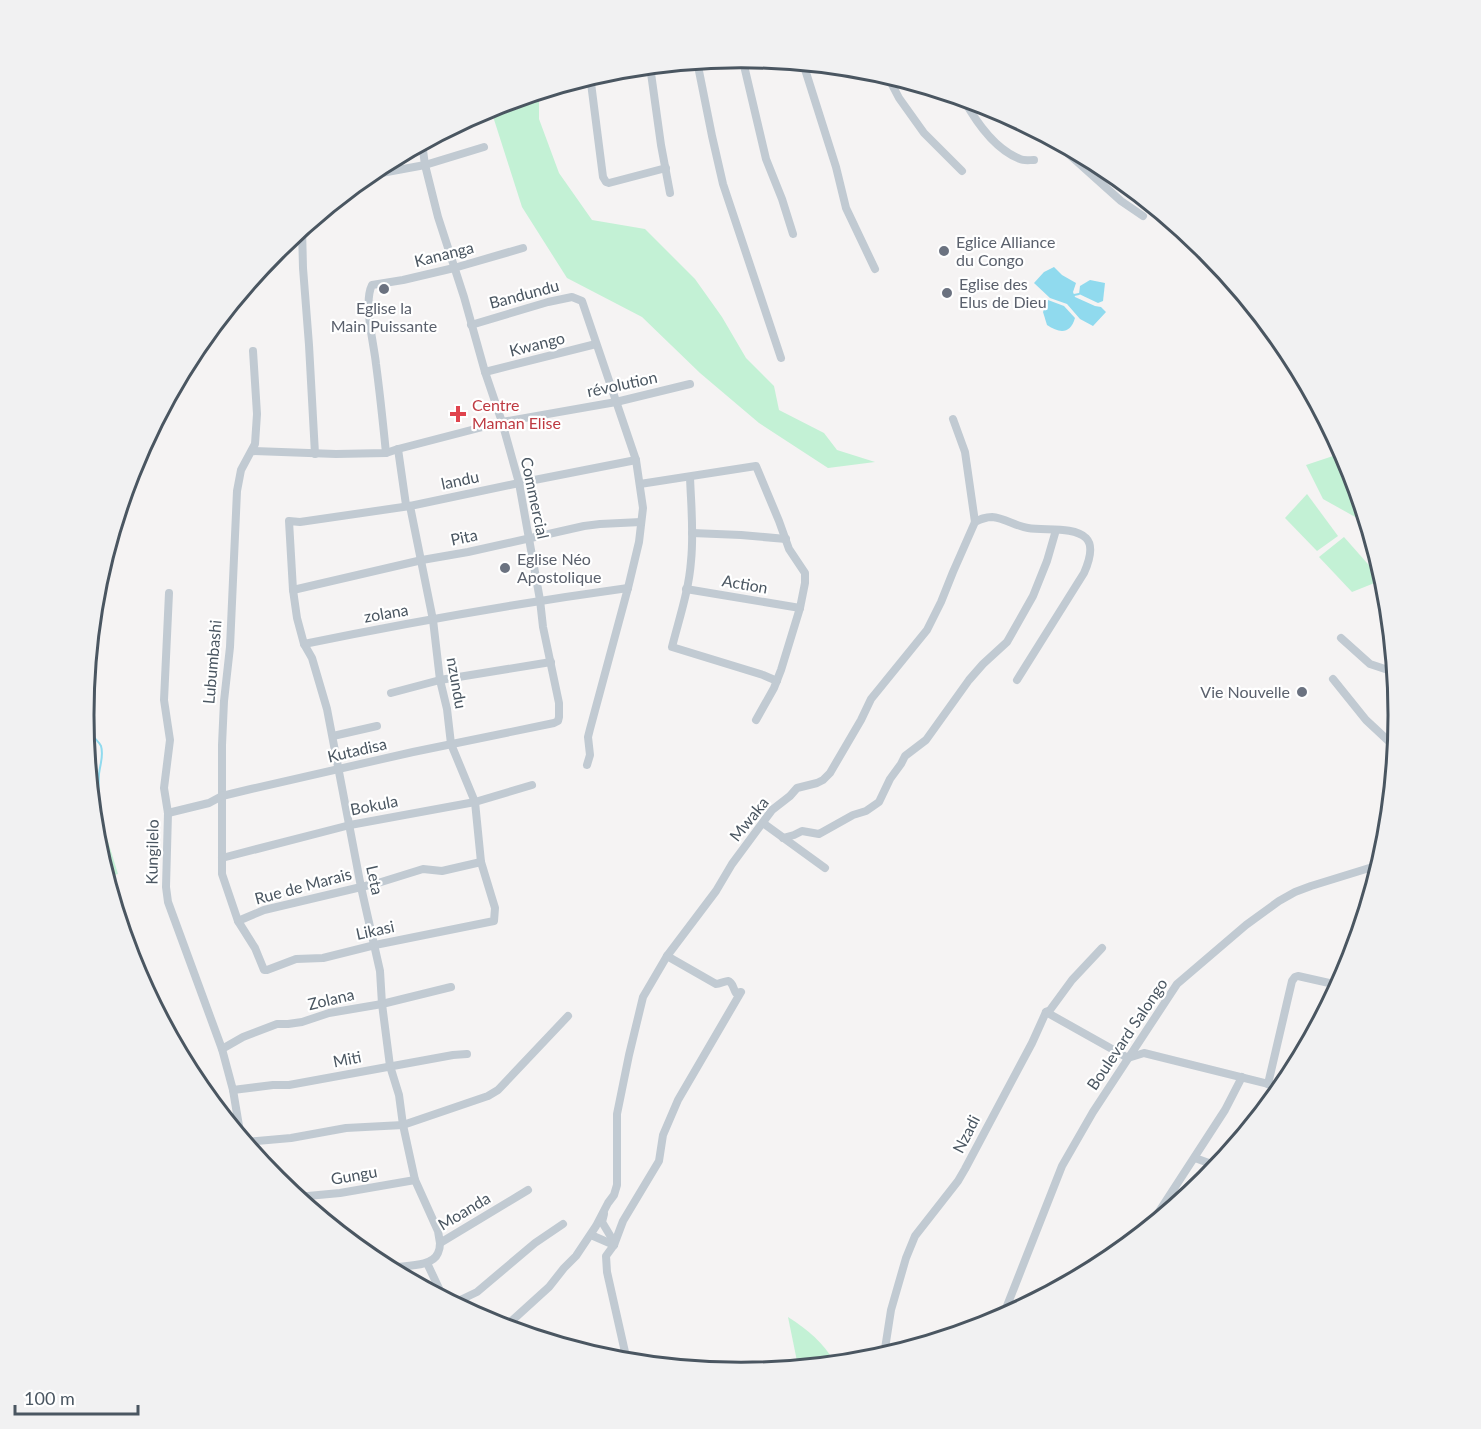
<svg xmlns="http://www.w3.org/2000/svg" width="1481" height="1429" font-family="Lato,sans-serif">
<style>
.green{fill:#c3f1d5}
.water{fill:#90daee}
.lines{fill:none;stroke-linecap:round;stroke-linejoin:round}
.stream{stroke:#90daee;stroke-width:2}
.minor{stroke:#c1cad2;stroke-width:8}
.worship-dot{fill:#6b7280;stroke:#fff;stroke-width:2}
.health-dot{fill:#e0444e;stroke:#fff;stroke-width:2}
.labels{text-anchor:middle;stroke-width:4.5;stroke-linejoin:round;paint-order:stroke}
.worship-label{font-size:16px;fill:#5b616d;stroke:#fff;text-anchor:start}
.street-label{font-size:16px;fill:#4a5661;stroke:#fff}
.health-label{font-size:16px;fill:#be3a42;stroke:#fff;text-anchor:start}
.rim{fill:none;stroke:#4a5661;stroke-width:3}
</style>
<rect width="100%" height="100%" fill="#f5f3f3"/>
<g class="green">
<path d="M539,92V119L559,173L592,220L645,229L695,279L722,317L746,358L774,386L779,410L824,433L837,450L875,462L828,468L759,423L700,373L642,317L567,278L522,207L490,107Z"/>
<path d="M1342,453L1348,463L1366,523L1323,499L1306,465Z"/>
<path d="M1307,494L1338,536L1317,551L1285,518Z"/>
<path d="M1344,537L1382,580L1352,592L1319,557Z"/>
<path d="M84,727L97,767V800L102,822L118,874L106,877L96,842Z"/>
<path d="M788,1317C808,1330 823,1342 835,1363L798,1366Z"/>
</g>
<g class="water">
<path d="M1054,267L1062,275L1076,283L1073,292L1075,297L1095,306L1101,307L1106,312L1093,326L1080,319L1067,304L1050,298L1034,283L1044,272Z"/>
<path d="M1090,280L1105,283L1103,301L1098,303L1079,294L1080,286Z"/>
<path d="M1048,300L1064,306L1075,318C1070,335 1059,333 1047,325L1043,312Z"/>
</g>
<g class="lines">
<g class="stream">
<path d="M1074,295L1079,294"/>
<path d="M84,708C86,716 87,728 92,735C95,739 99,742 101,746C104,756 100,764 99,774C98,789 100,802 93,816"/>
</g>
<g class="minor">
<path d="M742,57L766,159L782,199L793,234"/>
<path d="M697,61L712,136L723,184L781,358"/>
<path d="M803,63L836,167L846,208L875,269"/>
<path d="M650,66L661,145L670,193"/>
<path d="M887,75L899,98L924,133L962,171"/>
<path d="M585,78L591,83L603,177L606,182L609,183L666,168"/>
<path d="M963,98C976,122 994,149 1020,159C1024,161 1029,160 1034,160"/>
<path d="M1053,140L1121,201L1143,216"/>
<path d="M365,176L425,165L484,147"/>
<path d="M302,228L303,268L309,345L315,454"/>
<path d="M471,325L548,302L572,297L582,301L636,460L643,508L639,542L628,588L590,729L588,737L590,755L587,765"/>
<path d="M253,351L257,414L255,444L241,470L237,491L230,647L224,701L222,745V874L238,921L255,948L264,970H267L296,959L323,958L375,945L494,921L495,908L481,862L475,802L451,744L447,709L440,680L433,620L410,506L406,505L398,449"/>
<path d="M485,372L596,344"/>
<path d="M252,451L336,454L386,453L398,449L502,422L616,402L690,384"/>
<path d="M386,453C383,423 380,394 376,364C374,344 363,303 372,285L403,280L454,268L523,248"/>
<path d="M690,477C691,504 694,533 691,561C689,590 679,619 672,647L763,675L777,681"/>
<path d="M640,484L756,466L779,521L789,549L805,573V583L800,608L781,670L774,688L756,720"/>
<path d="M975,522C981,519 985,517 992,517C1004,518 1016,526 1028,528C1045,531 1074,526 1086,538C1095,547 1088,564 1084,573L1017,680"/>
<path d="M692,533L741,535L786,539"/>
<path d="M686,589L800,608"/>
<path d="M293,590L422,560L468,552L584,526L600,524L641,522"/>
<path d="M169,593L164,700L170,740L164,788L168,813L166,887L168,902L222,1049L233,1090L241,1138"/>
<path d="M1341,638L1370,664L1388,670L1394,675"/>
<path d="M304,644C411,622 519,603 628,588"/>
<path d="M1333,679L1366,720L1395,747"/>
<path d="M391,693L440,680L551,662"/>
<path d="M333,736L377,726"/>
<path d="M168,813L209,803L222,796L251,789L413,752L554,723L558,721L559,717V703L543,627L540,600L519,483L502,422L485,372L464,297L438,217L425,165L422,143"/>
<path d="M763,823L825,868"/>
<path d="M783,838L794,835L802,831L819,834L853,815L866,811L879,802L890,779L901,764L905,756L926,740L969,680L983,664L1007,642L1033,596L1047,561L1056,530"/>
<path d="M222,858L350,825L475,802L532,785"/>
<path d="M238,921L264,910L378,883L423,869L442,871L481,862"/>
<path d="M160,1012L163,1022"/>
<path d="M1046,1012L1050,1010L1072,980L1102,948"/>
<path d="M222,1049L243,1037L277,1024H288L302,1022L329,1013L382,1004L451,987"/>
<path d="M1268,1084L1292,981L1295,977L1298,976L1338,985"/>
<path d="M233,1090L273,1085H289L453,1055L467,1054"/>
<path d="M245,1142L291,1138L346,1128L403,1125L488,1096L498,1090L568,1016"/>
<path d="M1195,1158L1217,1166"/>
<path d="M297,1197L340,1193L415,1180"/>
<path d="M604,1214L602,1222L611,1237L614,1245"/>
<path d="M1151,1224L1225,1110L1242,1077"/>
<path d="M591,1235L614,1245"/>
<path d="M440,1243L438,1231L415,1180L403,1125L399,1095L390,1066L382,1004L380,971L361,887L327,709L312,658L304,644L297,618L293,590L289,521L300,522L410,506L519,483L636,460"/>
<path d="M427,1263L443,1297"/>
<path d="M389,1268C403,1265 432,1268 438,1253C440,1249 440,1246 440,1243L528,1190"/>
<path d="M454,1303L477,1292L535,1243L563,1224"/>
<path d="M1003,1316L1062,1166L1093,1112L1177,984L1246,925L1279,901L1295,892L1311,886L1379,865"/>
<path d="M505,1327L549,1287L564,1268L576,1256L596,1226L608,1203L614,1195L617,1185V1114L629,1055L643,997L667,956L716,891L732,864L772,810L790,796L797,788L817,783L823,780L830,773L861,720L871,699L927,630L941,602L953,572L975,522L965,452L953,419"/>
<path d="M884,1355L891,1310L906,1258L915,1236L958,1181L965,1169L1032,1043L1046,1012L1128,1058L1144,1053L1281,1087"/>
<path d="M627,1361L607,1272L606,1256L614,1245L623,1221L659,1161L663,1135L678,1100L741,992L736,993C733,989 733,982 728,981C725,981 720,984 716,984L667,956"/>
</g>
</g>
<g class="worship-dot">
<circle cx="944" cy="251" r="6"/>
<circle cx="384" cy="289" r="6"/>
<circle cx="947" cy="293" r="6"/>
<circle cx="505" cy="568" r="6"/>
<circle cx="1302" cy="692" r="6"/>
</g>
<path class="health-dot" d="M455 405h6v6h6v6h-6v6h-6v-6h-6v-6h6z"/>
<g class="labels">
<g class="worship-label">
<text x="956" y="248">Eglice Alliance<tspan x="956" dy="18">du Congo</tspan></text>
<text x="959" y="290">Eglise des<tspan x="959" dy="18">Elus de Dieu</tspan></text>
<text x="384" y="314" text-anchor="middle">Eglise la<tspan x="384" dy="18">Main Puissante</tspan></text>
<text x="517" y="565">Eglise Néo<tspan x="517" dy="18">Apostolique</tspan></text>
<text x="1290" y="698" text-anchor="end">Vie Nouvelle</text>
</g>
<g class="street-label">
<text transform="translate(444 254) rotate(-14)" y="6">Kananga</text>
<text transform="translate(524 294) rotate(-15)" y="6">Bandundu</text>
<text transform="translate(537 344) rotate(-14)" y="6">Kwango</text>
<text transform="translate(622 384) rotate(-12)" y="6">révolution</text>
<text transform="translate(460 480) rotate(-12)" y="6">landu</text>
<text transform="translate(535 498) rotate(78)" y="6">Commercial</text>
<text transform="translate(464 537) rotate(-12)" y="6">Pita</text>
<text transform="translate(745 584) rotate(10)" y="6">Action</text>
<text transform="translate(386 613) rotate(-10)" y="6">zolana</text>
<text transform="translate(212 662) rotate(-85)" y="6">Lubumbashi</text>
<text transform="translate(457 683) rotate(80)" y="6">nzundu</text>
<text transform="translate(357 750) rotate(-13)" y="6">Kutadisa</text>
<text transform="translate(374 805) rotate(-11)" y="6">Bokula</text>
<text transform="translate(749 819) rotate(-51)" y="6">Mwaka</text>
<text transform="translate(152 852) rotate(-89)" y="6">Kungilelo</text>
<text transform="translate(375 880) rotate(78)" y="6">Leta</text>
<text transform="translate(303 886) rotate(-15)" y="6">Rue de Marais</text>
<text transform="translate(375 930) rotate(-12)" y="6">Likasi</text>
<text transform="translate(331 999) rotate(-13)" y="6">Zolana</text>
<text transform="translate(1127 1034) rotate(-56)" y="6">Boulevard Salongo</text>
<text transform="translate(347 1059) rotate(-11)" y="6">Miti</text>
<text transform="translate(966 1134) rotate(-63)" y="6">Nzadi</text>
<text transform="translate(354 1175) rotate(-10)" y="6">Gungu</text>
<text transform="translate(464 1211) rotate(-31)" y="6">Moanda</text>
</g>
<g class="health-label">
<text x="472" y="411">Centre<tspan x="472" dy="18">Maman Elise</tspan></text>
</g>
</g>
<path d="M0 0H1481V1429H0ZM94 715a647 647 0 1 1 1294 0a647 647 0 1 1-1294 0Z" fill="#f1f1f2" fill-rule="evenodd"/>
<path class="rim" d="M94 715a647 647 0 1 1 1294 0a647 647 0 1 1-1294 0Z"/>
<path d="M15 1405v9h123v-9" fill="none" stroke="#4a5661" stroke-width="3"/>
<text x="24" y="1405" font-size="18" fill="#4a5661" stroke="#ffffff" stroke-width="4.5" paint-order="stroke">100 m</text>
</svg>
